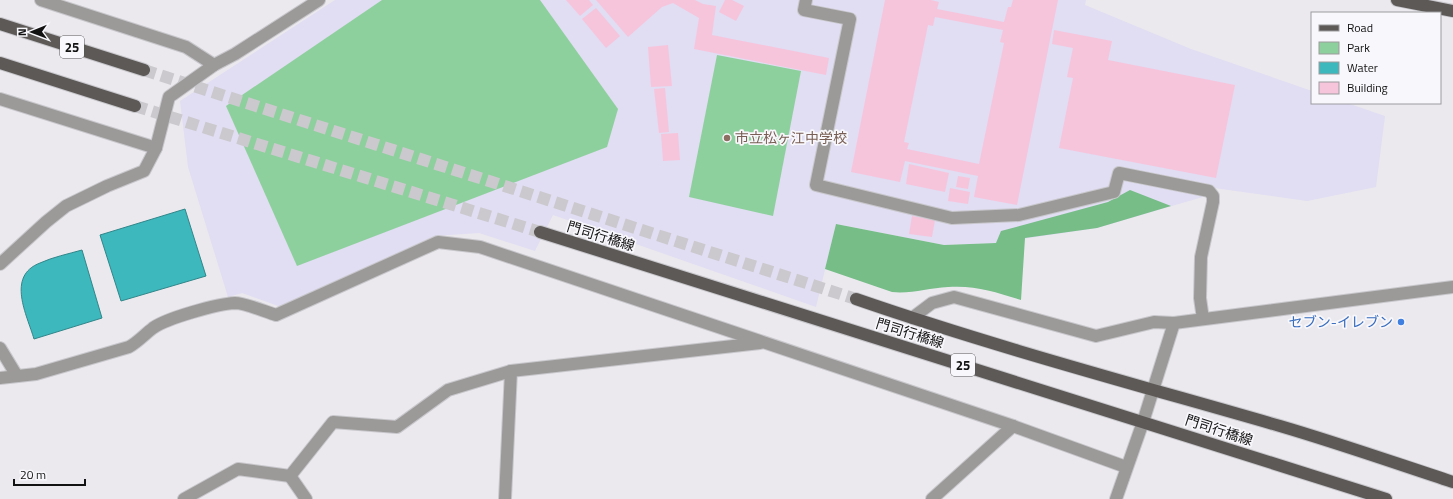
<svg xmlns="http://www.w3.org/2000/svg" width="1453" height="499" font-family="'Titillium Web','Noto Sans JP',sans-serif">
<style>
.education{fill:#e1ddf3}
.green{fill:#8ed09d}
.forest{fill:#76bd88}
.water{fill:#3db8bd;stroke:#30868a}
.building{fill:#f6c5dc;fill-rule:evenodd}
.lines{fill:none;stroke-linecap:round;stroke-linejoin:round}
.major-tunnel{stroke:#cbc9cd;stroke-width:12;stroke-dasharray:12 6;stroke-linecap:butt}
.minor-casing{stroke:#c8c7cb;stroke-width:14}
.major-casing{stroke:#c8c7cb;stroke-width:14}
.minor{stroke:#9c9a99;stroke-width:12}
.major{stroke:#5c5957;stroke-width:12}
.education-dot{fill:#8d6e63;stroke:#f8f7fb;stroke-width:1.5}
.shop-dot{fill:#3f7fe0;stroke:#f8f7fb;stroke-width:1.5}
.labels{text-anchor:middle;stroke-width:3.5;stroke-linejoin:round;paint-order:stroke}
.shield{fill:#f8f7fb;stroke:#585759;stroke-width:1}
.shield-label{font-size:13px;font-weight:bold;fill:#131213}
.education-label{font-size:14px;fill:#785e54;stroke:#f8f7fb;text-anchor:start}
.street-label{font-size:14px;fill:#131213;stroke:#f8f7fb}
.shop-label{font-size:14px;fill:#366cbe;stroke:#f8f7fb;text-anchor:end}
</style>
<rect width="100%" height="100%" fill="#ebe9ee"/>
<path class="education" d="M335,0H1086L1085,5L1191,49L1312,91V103H1347L1385,116L1376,187L1307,201L1214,188L1206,196L1097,228L996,243L944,245L836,224L816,307L553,215L535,251L479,233L434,236L281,307L242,293L228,297L188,167L180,101Z"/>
<g class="green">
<path d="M382,0H540L618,109L607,147L297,266L226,106Z"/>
<path d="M717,55L801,71L773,216L689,197Z"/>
</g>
<path class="forest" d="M1130,190L1171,206L1097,228L1025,238L1021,300C996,292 975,285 948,287C929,288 911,294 892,292L825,269L836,224L944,245L996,243L1001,231L1108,202Z"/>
<g class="water">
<path d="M185,209L206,276L121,301L100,235Z"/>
<path d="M82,250L102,318L34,339C27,315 6,276 40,263C53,257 68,254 82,250Z"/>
</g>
<g class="building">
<path d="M566,0H589L593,5L580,16Z"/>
<path d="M596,0H695L703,4L716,6L712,35L829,58L826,75L694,49L699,18L673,3L662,7L628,37Z"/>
<path d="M725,0H732L744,6L736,21L719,12Z"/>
<path d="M885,0H931L939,2L937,9L1004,22L1008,7H1011L1013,0H1058L1017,205L974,197L978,176L905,161L900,182L851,172ZM935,17L1003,30L1000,42L1004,43L979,164L907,149L909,143L904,142L928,25L933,26Z"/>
<path d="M596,8L620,36L606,48L582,19Z"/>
<path d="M1054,30L1112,41L1108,60L1235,85L1216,178L1059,148L1073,78L1067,77L1073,48L1052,44Z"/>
<path d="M668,45L672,86L651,87L648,47Z"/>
<path d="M665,88L669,132L659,133L654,89Z"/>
<path d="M678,133L680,160L663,161L661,134Z"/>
<path d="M909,164L949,173L945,192L906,184Z"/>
<path d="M958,176L970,178L968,189L956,187Z"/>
<path d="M950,188L970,192L968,204L948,201Z"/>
<path d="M912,216L935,220L932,237L909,234Z"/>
</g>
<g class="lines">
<g class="major-tunnel">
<path d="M144,70L856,299"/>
<path d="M135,106L540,232"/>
</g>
<defs>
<g id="minor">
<path d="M41,0L186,47L214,65"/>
<path d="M806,0L804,10L850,19L816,185L952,218L1019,215L1114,192L1119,173L1209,191L1213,196V202L1201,257L1200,298L1203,319"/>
<path d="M0,99L156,148L169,97L214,65L235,54L319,0"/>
<path d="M0,264L46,222L66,206L107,186L144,171L156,148"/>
<path d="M912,318L932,303L954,297L1096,336L1154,322L1174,323L1453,287"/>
<path d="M0,348L17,376"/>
<path d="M0,378L36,374L129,347C138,342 145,334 153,328C167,318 217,304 235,303C245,303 266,312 276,315L438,242L480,247L1013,426L1126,467"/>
<path d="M290,476L306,499"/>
<path d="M184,499L238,469L290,476L333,422L397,427L448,390L511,371"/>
<path d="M505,499L511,371L760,343"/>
<path d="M932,499L1013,426"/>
<path d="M1116,499L1143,422L1174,323"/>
</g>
<g id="major">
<path d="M1397,0L1453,11"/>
<path d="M0,24L144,70"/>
<path d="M0,63L135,106"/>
<path d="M540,232L1386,499"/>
<path d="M856,299C995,347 1138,385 1280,426C1338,443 1395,463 1453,482"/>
</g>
</defs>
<use href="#minor" class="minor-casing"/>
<use href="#major" class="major-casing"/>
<use href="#minor" class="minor"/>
<use href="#major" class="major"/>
</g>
<circle class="education-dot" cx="727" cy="138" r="4"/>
<circle class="shop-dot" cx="1401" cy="322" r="4"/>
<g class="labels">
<g class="shield">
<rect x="60" y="36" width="24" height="22" rx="3"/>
<rect x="951" y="354" width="24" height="22" rx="3"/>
</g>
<g class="shield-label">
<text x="72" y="52">25</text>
<text x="963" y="370">25</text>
</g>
<g class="education-label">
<text x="735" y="143">市立松ヶ江中学校</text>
</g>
<g class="street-label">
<text transform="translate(601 236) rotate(17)" y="5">門司行橋線</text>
<text transform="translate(910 333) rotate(17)" y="5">門司行橋線</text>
<text transform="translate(1219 430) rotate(18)" y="5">門司行橋線</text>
</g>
<g class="shop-label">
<text x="1393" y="327">セブン-イレブン</text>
</g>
</g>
<rect x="1311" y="12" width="130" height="92" fill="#f8f7fb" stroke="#9c9b9e"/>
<rect x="1319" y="25" width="20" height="6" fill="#5c5957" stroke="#9c9b9e"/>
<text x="1347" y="32" font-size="12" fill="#131213">Road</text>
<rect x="1319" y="42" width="20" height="12" fill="#8ed09d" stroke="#9c9b9e"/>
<text x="1347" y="52" font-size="12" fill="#131213">Park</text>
<rect x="1319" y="62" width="20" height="12" fill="#3db8bd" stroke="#9c9b9e"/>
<text x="1347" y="72" font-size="12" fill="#131213">Water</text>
<rect x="1319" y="82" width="20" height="12" fill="#f6c5dc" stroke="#9c9b9e"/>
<text x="1347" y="92" font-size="12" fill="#131213">Building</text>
<g transform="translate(32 32) rotate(269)" stroke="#f8f7fb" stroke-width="3" paint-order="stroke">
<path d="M0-3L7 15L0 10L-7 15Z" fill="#131213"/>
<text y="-6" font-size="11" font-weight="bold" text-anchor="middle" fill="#131213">N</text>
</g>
<path d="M14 479v6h71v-6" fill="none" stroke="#131213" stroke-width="2"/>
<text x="20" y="479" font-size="12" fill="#131213" stroke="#f8f7fb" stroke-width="3" paint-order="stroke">20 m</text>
</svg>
